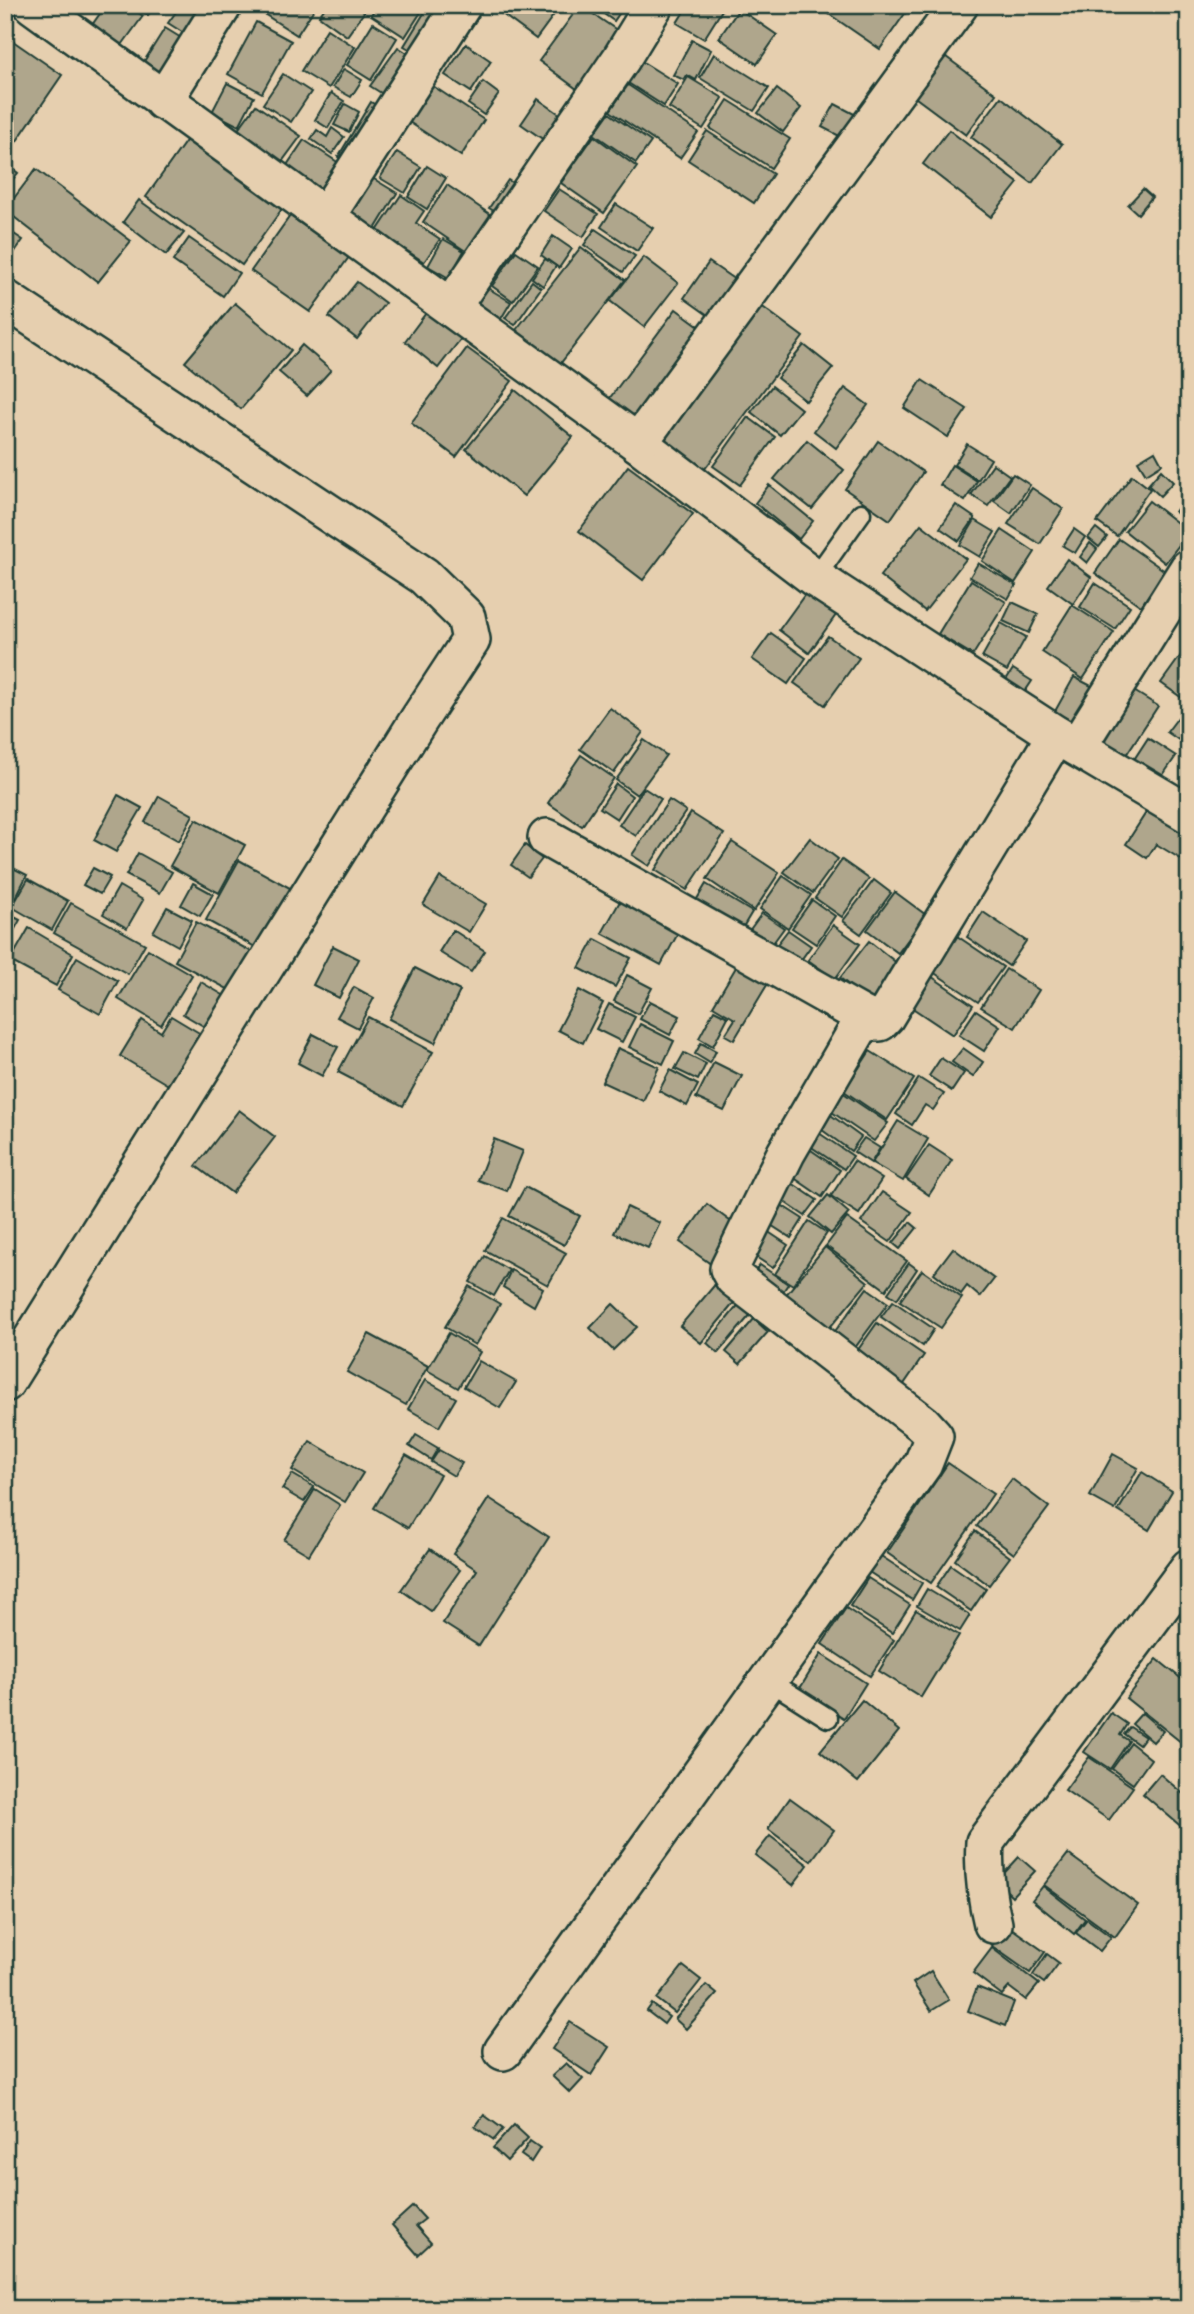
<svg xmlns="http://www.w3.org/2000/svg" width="1194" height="2314" font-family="Pangolin,sans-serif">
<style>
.building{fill:#afa68c;stroke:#1f3d34;stroke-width:2}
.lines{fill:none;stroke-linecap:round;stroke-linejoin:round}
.lane-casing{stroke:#1f3d34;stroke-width:23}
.street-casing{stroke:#1f3d34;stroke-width:42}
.lane{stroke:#e6cfaf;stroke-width:18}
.street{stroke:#e6cfaf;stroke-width:37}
</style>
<rect width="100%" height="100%" fill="#e6cfaf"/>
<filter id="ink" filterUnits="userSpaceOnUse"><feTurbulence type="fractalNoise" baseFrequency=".0143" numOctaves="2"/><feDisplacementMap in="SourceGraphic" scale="14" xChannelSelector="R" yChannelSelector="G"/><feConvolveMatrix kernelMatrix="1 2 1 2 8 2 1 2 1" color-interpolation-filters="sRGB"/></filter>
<g filter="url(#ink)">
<g class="building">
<path d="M106,5H128L143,16L122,45L92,25Z"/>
<path d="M134,5H155L148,15Z"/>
<path d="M181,5H216L193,39L168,23Z"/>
<path d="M250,5H308L314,9L297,35Z"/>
<path d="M327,5H369L347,36L319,16Z"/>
<path d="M377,5H410L421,12L405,37L371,15Z"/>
<path d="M429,5L444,12L418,54L404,46Z"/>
<path d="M490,5H561L536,39Z"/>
<path d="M580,5L624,35L581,92L539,61Z"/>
<path d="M591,5H625L614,21Z"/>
<path d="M688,5H713L722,10L704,39L677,23Z"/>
<path d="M830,5H911L880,49L826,12Z"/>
<path d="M739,9L777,35L757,64L719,38Z"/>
<path d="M256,22L291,41L262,93L228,74Z"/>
<path d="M373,23L397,38L371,80L347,65Z"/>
<path d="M165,28L191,44L169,79L143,63Z"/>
<path d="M327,29L355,47L329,88L301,71Z"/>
<path d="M692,40L711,50L696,80L687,75L684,80L673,75Z"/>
<path d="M13,41L62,75L14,145L5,139V52Z"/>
<path d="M466,44L491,61L471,92L445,75Z"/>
<path d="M398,47L415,58L389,98L370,86Z"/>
<path d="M938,51L996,94L966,135L908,92Z"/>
<path d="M714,54L769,88L754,111L700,78Z"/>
<path d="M638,59L678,84L664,106L625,81Z"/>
<path d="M344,69L362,80L351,97L333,87Z"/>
<path d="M283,74L311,92L291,122L263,104Z"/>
<path d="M688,77L723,98L703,129L669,108Z"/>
<path d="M483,82L499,94L484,115L468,104Z"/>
<path d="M227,83L254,97L239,126L212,112Z"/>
<path d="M628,85L698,132L680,158L610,111Z"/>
<path d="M433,86L484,120L461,156L409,122Z"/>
<path d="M777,89L801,108L783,132L758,113Z"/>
<path d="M331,93L344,101L328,128L315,120Z"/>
<path d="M1001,97L1062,144L1032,183L971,137Z"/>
<path d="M538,99L561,115L544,140L521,124Z"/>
<path d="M728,100L790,139L771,168L710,128Z"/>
<path d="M371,102L382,109L348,164L338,157Z"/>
<path d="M345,104L359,112L349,132L334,125Z"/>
<path d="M835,104L860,117L847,140L822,127Z"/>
<path d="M256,105L301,136L281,163L237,131Z"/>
<path d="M609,113L651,142L636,163L594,134Z"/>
<path d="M332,128L344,137L332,154L311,139L317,130L327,137Z"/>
<path d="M949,130L1018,183L991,217L923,164Z"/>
<path d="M707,131L773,174L754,203L688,160Z"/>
<path d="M594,136L637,167L604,213L561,183Z"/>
<path d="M188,138L284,206L242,265L146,197Z"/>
<path d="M304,140L348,169L324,203L281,174Z"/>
<path d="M5,143L14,149L7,158L5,156Z"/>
<path d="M397,152L421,167L405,193L380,178Z"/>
<path d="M5,163L18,173L5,189Z"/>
<path d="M427,166L446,178L427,209L408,197Z"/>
<path d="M36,169L131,241L98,282L5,210Z"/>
<path d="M369,176L397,193L375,229L347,211Z"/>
<path d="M508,180L522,189L503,217L489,208Z"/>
<path d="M447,185L491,215L467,252L423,222Z"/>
<path d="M559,189L598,214L583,237L544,211Z"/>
<path d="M1143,189L1152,197L1138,214L1128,205Z"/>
<path d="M401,195L424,211L416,223L440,239L424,262L377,231Z"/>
<path d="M139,200L184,233L166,255L123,222Z"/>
<path d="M616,204L653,228L637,251L601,227Z"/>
<path d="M290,216L349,257L310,312L251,271Z"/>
<path d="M5,228L23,240L9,260L5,258Z"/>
<path d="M595,229L635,256L623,272L584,245Z"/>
<path d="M553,236L572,249L559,268L541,255Z"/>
<path d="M189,238L239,273L223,296L173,261Z"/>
<path d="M443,239L464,251L449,278L428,266Z"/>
<path d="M581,247L625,280L560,364L516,330Z"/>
<path d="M516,251L538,266L513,301L492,286Z"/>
<path d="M644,257L678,283L644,327L610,301Z"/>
<path d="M545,259L556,266L543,286L532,278Z"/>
<path d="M709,262L741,284L715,320L684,298Z"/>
<path d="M532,281L541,288L515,325L505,318Z"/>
<path d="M357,282L385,303L357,339L329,317Z"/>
<path d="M486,287L511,302L499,322L475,306Z"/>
<path d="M756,302L803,337L704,470L657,435Z"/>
<path d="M235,303L291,350L241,409L185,362Z"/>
<path d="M429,309L463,336L438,368L405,341Z"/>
<path d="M676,309L710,334L643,424L609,399Z"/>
<path d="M302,345L331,370L307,396L279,372Z"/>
<path d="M804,345L833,368L806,401L777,378Z"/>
<path d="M467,348L512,381L456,457L411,423Z"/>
<path d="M922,380L967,409L948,437L904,408Z"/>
<path d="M772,386L801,409L780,435L751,412Z"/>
<path d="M845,388L868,405L836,448L814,431Z"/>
<path d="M515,390L573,437L524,496L466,449Z"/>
<path d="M748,417L775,437L740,485L713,466Z"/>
<path d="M807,440L844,470L812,509L774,479Z"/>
<path d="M878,441L923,472L890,520L845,489Z"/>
<path d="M967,444L991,459L978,480L954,465Z"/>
<path d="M1155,451L1162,464L1146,474L1138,461Z"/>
<path d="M993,464L1010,476L988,506L971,495Z"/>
<path d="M952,465L977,481L965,501L940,485Z"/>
<path d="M628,466L693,514L643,580L579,531Z"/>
<path d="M1161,470L1173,482L1160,496L1148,485Z"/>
<path d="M1013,474L1030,485L1011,513L994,501Z"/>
<path d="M1132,475L1150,489L1117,536L1097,522Z"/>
<path d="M769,485L813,521L799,539L755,503Z"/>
<path d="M1032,488L1063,509L1040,544L1008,524Z"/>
<path d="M1187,494L1189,495V521L1175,512Z"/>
<path d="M1149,501L1189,532L1165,563L1125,531Z"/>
<path d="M956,505L975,518L959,541L940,528Z"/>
<path d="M975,520L995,532L980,557L960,545Z"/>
<path d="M921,524L966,559L925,611L880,576Z"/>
<path d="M1096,528L1107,537L1099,547L1088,538Z"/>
<path d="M1074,529L1085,537L1075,553L1063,546Z"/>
<path d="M1002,530L1035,552L1015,583L982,561Z"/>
<path d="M1119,539L1165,571L1141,606L1095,573Z"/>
<path d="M1090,543L1097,549L1087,563L1080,557Z"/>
<path d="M1067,559L1091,577L1073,604L1048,586Z"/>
<path d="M978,563L1016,585L1008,599L970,577Z"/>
<path d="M971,580L1006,602L973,655L938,634Z"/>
<path d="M1095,583L1130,606L1115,629L1080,607Z"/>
<path d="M811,586L841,608L809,653L779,630Z"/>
<path d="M1012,602L1038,614L1029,633L1003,621Z"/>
<path d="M1072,605L1114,632L1083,679L1042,652Z"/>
<path d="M1001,623L1026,637L1007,671L982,657Z"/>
<path d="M771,633L806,658L788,684L752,659Z"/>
<path d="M828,636L859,658L825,705L794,683Z"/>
<path d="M1189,644V703L1161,683Z"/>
<path d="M1013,669L1032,681L1020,699L1002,686Z"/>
<path d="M1074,677L1101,691L1081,727L1054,713Z"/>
<path d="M1129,688L1158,706L1124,758L1096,740Z"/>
<path d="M610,708L643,732L614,773L580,749Z"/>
<path d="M1179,716L1189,722V741L1186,745L1167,732Z"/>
<path d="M1148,738L1176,756L1161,778L1133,761Z"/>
<path d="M644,740L666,755L637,795L616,780Z"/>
<path d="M581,755L614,778L582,826L548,803Z"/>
<path d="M616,784L632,796L617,819L600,808Z"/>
<path d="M644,788L661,799L636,836L619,825Z"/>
<path d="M118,795L142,808L116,852L94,840Z"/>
<path d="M159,796L193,815L179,841L145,822Z"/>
<path d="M669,800L686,811L649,866L632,855Z"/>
<path d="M1149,808L1189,834V854L1184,861L1156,844L1147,858L1126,844Z"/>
<path d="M691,813L724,834L687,890L655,870Z"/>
<path d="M196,819L245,845L219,893L170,866Z"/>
<path d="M810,838L838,859L813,893L784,872Z"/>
<path d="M732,842L779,873L754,911L707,879Z"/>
<path d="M525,845L542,859L528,877L511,865Z"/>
<path d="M138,853L172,872L160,893L126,875Z"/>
<path d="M239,860L299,893L266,953L206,920Z"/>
<path d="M842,860L869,879L842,917L815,898Z"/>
<path d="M5,864L27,875L15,899L5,894Z"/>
<path d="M93,868L110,877L100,894L83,885Z"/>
<path d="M783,876L811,895L788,928L760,909Z"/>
<path d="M440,877L486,904L469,932L423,905Z"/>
<path d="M28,879L68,901L52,930L12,907Z"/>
<path d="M874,880L891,893L861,934L843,921Z"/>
<path d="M193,883L213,894L200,916L181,905Z"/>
<path d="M706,884L752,912L737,937L691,909Z"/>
<path d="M119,886L143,900L127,928L103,914Z"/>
<path d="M895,892L926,915L898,953L867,930Z"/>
<path d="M624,894L682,926L661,965L602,933Z"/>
<path d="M812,900L835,916L816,944L792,928Z"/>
<path d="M71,903L145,944L128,974L54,933Z"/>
<path d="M167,907L192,920L178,946L153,932Z"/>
<path d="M5,912L20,920L5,947Z"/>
<path d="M983,912L1026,941L1009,966L967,937Z"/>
<path d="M762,913L784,928L768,950L746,935Z"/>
<path d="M196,922L254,953L233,992L175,961Z"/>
<path d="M833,925L860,944L835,979L808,960Z"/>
<path d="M29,928L73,954L56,986L10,961Z"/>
<path d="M453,930L485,951L471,972L439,952Z"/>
<path d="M788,930L811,946L798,964L775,947Z"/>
<path d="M951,932L1003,967L978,1002L927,968Z"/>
<path d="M595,939L631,958L615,987L579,968Z"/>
<path d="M869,941L903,968L874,1005L840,978Z"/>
<path d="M333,946L359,959L339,998L313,985Z"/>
<path d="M148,949L192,975L161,1025L118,999Z"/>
<path d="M77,957L118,981L100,1014L58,990Z"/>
<path d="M742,957L773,975L734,1040L725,1035L735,1019L713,1006Z"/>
<path d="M415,968L460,991L435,1043L389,1019Z"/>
<path d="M1006,969L1039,990L1015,1028L981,1007Z"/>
<path d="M925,972L973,1005L953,1035L905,1003Z"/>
<path d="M627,975L652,988L638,1014L614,1001Z"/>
<path d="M201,982L230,999L212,1031L183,1014Z"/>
<path d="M354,987L374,998L358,1028L337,1017Z"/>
<path d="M579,990L603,1003L583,1043L558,1030Z"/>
<path d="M650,1001L680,1016L670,1035L640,1019Z"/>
<path d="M609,1004L635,1017L622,1042L596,1029Z"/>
<path d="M714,1010L728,1017L713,1046L699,1038Z"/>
<path d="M976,1010L1000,1026L984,1051L959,1035Z"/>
<path d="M171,1016L206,1037L175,1089L120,1056L142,1020L161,1032Z"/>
<path d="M368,1017L433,1052L403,1106L338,1072Z"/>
<path d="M640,1024L674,1041L663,1064L629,1047Z"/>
<path d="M313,1034L338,1047L322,1076L298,1063Z"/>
<path d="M701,1043L716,1051L710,1063L695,1054Z"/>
<path d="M618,1048L659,1067L643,1101L602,1082Z"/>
<path d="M963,1048L983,1062L973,1077L952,1062Z"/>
<path d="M870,1051L914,1079L887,1120L844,1091Z"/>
<path d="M684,1053L706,1064L698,1080L675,1069Z"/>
<path d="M941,1058L964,1073L952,1091L929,1076Z"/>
<path d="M714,1062L742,1076L724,1111L696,1098Z"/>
<path d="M670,1070L698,1085L687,1106L659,1091Z"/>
<path d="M919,1078L944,1094L933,1110L925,1105L912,1125L896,1114Z"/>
<path d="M842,1092L888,1123L874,1141L829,1110Z"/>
<path d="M239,1110L275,1137L232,1193L196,1166Z"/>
<path d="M828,1113L861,1137L851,1151L818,1127Z"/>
<path d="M898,1121L928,1139L903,1181L872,1163Z"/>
<path d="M819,1133L853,1156L844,1169L810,1146Z"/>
<path d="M864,1138L880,1148L871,1163L854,1152Z"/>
<path d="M494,1139L523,1151L507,1191L478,1180Z"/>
<path d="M929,1145L952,1160L929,1195L906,1179Z"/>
<path d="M808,1148L840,1170L822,1197L790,1175Z"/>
<path d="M854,1161L882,1179L859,1214L831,1196Z"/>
<path d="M789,1181L817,1200L805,1216L777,1197Z"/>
<path d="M525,1187L580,1216L564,1245L509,1216Z"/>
<path d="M882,1192L912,1212L890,1242L861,1222Z"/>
<path d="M828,1195L849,1213L831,1234L810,1217Z"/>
<path d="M775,1201L803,1219L791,1238L763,1220Z"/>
<path d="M707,1204L742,1230L715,1267L680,1242Z"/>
<path d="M627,1207L660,1223L648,1248L614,1233Z"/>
<path d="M503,1218L566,1253L548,1285L485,1250Z"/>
<path d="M847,1218L907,1261L886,1290L826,1246Z"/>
<path d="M809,1221L827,1233L793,1285L775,1274Z"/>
<path d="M910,1222L917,1228L900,1249L893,1243Z"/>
<path d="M764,1229L788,1245L773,1268L748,1252Z"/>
<path d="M825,1247L868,1282L826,1332L784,1297Z"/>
<path d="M953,1248L994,1279L980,1297L967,1286L961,1294L934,1273Z"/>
<path d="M485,1256L509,1270L494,1296L470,1282Z"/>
<path d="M909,1263L917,1269L897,1299L888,1293Z"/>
<path d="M760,1265L788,1284L776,1302L747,1283Z"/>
<path d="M511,1270L543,1288L534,1306L503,1287Z"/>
<path d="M922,1270L962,1298L941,1328L900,1301Z"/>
<path d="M718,1281L738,1298L701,1343L680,1326Z"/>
<path d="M469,1286L500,1304L475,1345L445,1327Z"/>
<path d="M867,1288L888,1303L854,1349L833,1334Z"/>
<path d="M893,1301L934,1329L923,1346L881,1317Z"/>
<path d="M740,1303L752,1313L718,1353L707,1343Z"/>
<path d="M613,1304L637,1327L613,1350L590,1328Z"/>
<path d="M754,1319L768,1332L740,1364L726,1352Z"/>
<path d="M877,1323L924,1355L902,1387L855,1354Z"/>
<path d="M449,1333L480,1352L458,1388L427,1370Z"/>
<path d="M369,1334L428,1366L406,1405L347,1372Z"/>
<path d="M479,1361L516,1382L500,1408L464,1387Z"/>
<path d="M425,1380L456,1398L439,1427L408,1409Z"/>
<path d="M416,1435L438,1448L431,1460L409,1446Z"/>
<path d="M310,1441L363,1473L345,1502L292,1470Z"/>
<path d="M439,1450L462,1463L454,1476L431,1462Z"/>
<path d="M1113,1454L1138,1468L1115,1510L1090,1496Z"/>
<path d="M406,1455L440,1475L408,1528L374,1508Z"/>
<path d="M948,1463L993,1494L931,1583L887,1553Z"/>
<path d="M1142,1472L1172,1491L1149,1530L1118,1511Z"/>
<path d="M292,1474L314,1487L304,1502L282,1489Z"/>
<path d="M1012,1479L1049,1507L1014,1554L977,1526Z"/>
<path d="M315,1489L340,1505L309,1555L284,1540Z"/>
<path d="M489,1498L549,1537L479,1646L443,1623L477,1570L453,1554Z"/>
<path d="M975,1531L1010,1557L989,1585L955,1560Z"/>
<path d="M430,1549L460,1570L431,1611L401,1590Z"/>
<path d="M881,1556L922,1583L912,1600L869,1572Z"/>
<path d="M951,1565L986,1589L971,1611L936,1587Z"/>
<path d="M868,1578L910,1605L892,1633L850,1606Z"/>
<path d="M927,1589L970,1615L960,1631L917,1606Z"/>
<path d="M846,1608L894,1640L870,1676L822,1644Z"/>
<path d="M916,1610L959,1635L921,1697L879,1671Z"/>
<path d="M821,1654L866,1683L844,1718L799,1690Z"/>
<path d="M1157,1659L1189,1685L1187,1747L1126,1698Z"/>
<path d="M862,1700L899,1731L858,1782L820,1751Z"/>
<path d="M1111,1713L1127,1724L1120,1735L1129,1741L1110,1769L1084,1752Z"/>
<path d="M1142,1713L1163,1731L1153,1742L1132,1724Z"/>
<path d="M1130,1727L1145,1737L1139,1745L1124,1734Z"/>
<path d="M1131,1743L1151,1759L1133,1784L1112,1769Z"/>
<path d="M1089,1757L1133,1787L1109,1820L1065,1790Z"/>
<path d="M1160,1774L1189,1799V1823L1184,1829L1143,1794Z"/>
<path d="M790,1798L834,1830L811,1861L768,1829Z"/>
<path d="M770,1836L808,1865L793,1885L755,1855Z"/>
<path d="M1068,1854L1138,1905L1115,1937L1044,1885Z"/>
<path d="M1019,1857L1035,1871L1012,1896L997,1881Z"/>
<path d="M1043,1886L1085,1919L1074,1934L1032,1900Z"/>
<path d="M1087,1919L1111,1937L1100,1951L1076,1933Z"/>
<path d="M1007,1925L1045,1952L1030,1973L992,1946Z"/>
<path d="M992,1948L1039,1984L1026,2000L1009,1987L1002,1995L973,1973Z"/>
<path d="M1047,1954L1059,1963L1044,1983L1033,1975Z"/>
<path d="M683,1966L701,1980L675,2013L657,1999Z"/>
<path d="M931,1971L949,2000L931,2011L913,1983Z"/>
<path d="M706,1985L717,1994L686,2029L675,2019Z"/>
<path d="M977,1987L1014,2002L1005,2026L968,2011Z"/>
<path d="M652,2004L669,2017L664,2024L647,2011Z"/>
<path d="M570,2022L609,2047L591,2075L552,2049Z"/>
<path d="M566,2063L583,2079L570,2093L552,2076Z"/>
<path d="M484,2115L503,2129L494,2140L475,2127Z"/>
<path d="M514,2125L528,2138L507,2161L493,2148Z"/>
<path d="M530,2141L540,2148L531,2162L521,2155Z"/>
<path d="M413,2206L425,2219L416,2226L431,2243L418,2255L392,2225Z"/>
</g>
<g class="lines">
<defs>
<g id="lane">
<path d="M815,578L861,513"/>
<path d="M768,1680L828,1718"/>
</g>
<g id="street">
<path d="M33,5L638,443L815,578L1056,735L1189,814"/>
<path d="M163,101L223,5"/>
<path d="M326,216L462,5"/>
<path d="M5,299L424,576L466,617L471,640L418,721L5,1383"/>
<path d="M452,306L621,59L654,5"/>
<path d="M638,443L959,5"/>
<path d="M1077,747L1189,568"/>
<path d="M547,838L865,1017L875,1022H880L885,1017L1056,735"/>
<path d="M993,1924C986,1896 983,1872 985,1842L1189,1568"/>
<path d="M503,2051L923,1464L934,1436L923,1424L734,1278L729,1269L786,1153L865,1017"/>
</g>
</defs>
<use href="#lane" class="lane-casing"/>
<use href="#street" class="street-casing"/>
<use href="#lane" class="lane"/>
<use href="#street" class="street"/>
</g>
</g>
<rect width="1194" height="2314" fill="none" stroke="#e6cfaf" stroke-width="28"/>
<rect x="14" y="14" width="1166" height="2286" fill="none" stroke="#1f3d34" stroke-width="2.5" filter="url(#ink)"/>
</svg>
